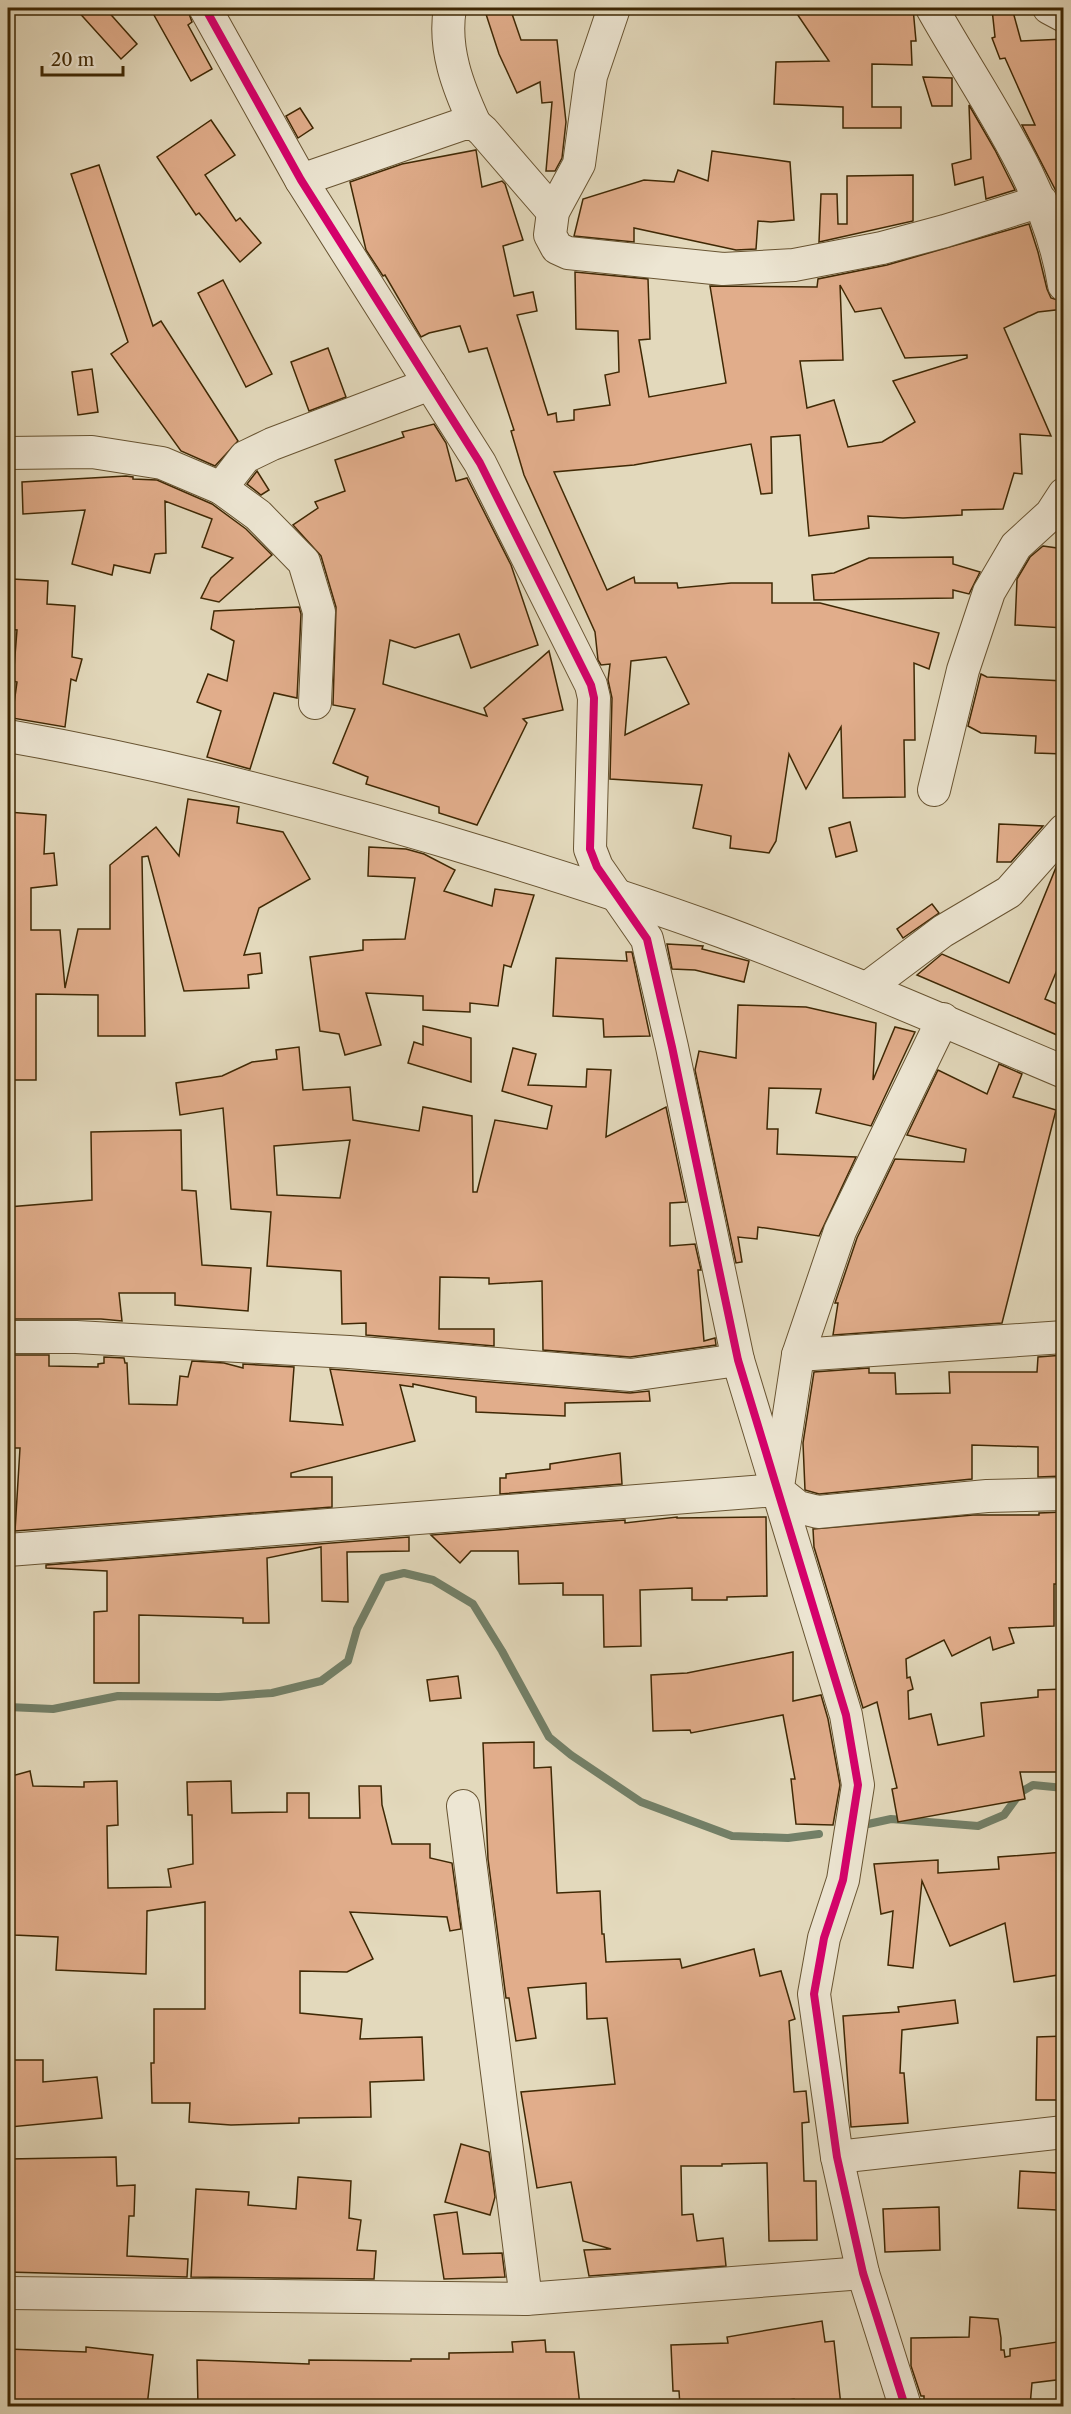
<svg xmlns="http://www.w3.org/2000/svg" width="1071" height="2414" font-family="'Libre Caslon Text',serif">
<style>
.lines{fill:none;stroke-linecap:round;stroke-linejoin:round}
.stream{stroke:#738068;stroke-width:8}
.building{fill:#e1ad8b;stroke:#3f2804;stroke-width:1.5;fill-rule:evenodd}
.minor-casing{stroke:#685432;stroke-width:34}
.minor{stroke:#ede6d3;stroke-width:32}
.cycleway-casing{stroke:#ede6d3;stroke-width:11}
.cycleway{stroke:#d6006c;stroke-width:8}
</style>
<rect width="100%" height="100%" fill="#e3d9bc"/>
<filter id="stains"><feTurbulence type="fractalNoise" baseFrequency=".00333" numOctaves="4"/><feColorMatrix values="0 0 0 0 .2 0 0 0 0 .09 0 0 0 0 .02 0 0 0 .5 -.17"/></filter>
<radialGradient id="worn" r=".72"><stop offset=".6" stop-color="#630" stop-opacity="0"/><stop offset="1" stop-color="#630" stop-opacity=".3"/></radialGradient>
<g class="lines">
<g class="stream">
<path d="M8,1707L53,1709L118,1696L219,1697L272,1693L321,1681L348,1661L357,1629L383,1578L404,1573L433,1580L473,1604L502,1651L549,1737L571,1755L641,1802L732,1836L788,1838L819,1834"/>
<path d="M859,1826L891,1819L978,1826L1004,1815L1021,1792L1033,1785L1064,1788"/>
</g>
</g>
<g class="building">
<path d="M75,8H105L137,44L121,59Z"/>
<path d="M150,8H187L192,22L188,25L212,69L191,81Z"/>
<path d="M484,8H510L521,40H557L566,122L562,158L555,171H546L552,102L542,103L540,82L517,93L499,54Z"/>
<path d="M793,8H913L916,41H911L912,65L872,64V107H901V128H843V107L774,104L776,62L829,61Z"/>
<path d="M1012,8L1021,41L1064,39V112L1060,178L1064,177V214L1058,195L1022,125H1035L1005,58L1000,59L992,38L995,37L992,9Z"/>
<path d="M923,77L952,78V106H932Z"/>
<path d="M969,105L995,150L1015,190L986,199L983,177L955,185L952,164L971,159Z"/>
<path d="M300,108L313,128L298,138L286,116Z"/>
<path d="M211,120L235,155L205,175L236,221L240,218L261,243L240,262L199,213L196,215L157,157Z"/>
<path d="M476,150L482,187L502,181L505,184L523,240L503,246L514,296L533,292L537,311L517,315L548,415L556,413L557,422L574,420V410L610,405L605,375L619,372L618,331L576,329L575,272L648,279L650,339L639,340L649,397L726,383L710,286L817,287L818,279L887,265L1029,224L1038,252L1047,289L1051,298L1064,302V309L1038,312L1004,328L1051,436L1020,434L1022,474L1014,473L1003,509L962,510V515L903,518L868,516L869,528L809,536L800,435L771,437L772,493L761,494L751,444L634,465L554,472L607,590L634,577L635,583H677L678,588L731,583H772V603H820L939,633L929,669L914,663L915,740H904L905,797L843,798L841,727L806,789L789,754L776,841L769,853L730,848L731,836L693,828L702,785L610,779L612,698L608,680L610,664L601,665L598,660L595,632L524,475L511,431L514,430L487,348L469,352L460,326L429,333L421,337L385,275L383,276L366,250L350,182L402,164ZM840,285L855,312L881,308L905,358L967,355V358L893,381L915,422L882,442L848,447L834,400L807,408L800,361L843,360ZM666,657L689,704L625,735L631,661Z"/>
<path d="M712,151L790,162L794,220L771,222L758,221L756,249L736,250L634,228V242L574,236L583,199L644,180L674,182L678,170L708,181Z"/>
<path d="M99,165L153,326L161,321L238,441L215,466L181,451L111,354L128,342L71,174Z"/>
<path d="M913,175V221L819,242L821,194H837L838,224H847V176Z"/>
<path d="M223,280L272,374L246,387L198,293Z"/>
<path d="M328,348L346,397L309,411L291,362Z"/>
<path d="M92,369L98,412L78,415L72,372Z"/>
<path d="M434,424L446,443L456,481L467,478L511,565L538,645L471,668L459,634L415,648L390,640L383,684L487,716L484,708L549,651L563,710L523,719L527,723L477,825L439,813V807L366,784L368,777L333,763L355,709L333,705L336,607L321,556L293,525L318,508L315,502L345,491L335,460L404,437L402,432Z"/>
<path d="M257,471L269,490L261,495L247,484Z"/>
<path d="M126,476L133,477V479L157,480L212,504L246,529L272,555L219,602L201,598L211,578L233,558L202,547L212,519L165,501L166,553L155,554L150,573L114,565L112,575L72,564L85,510L23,514L22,482Z"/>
<path d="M1043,546L1064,549V628L1015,625L1017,579L1030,557Z"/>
<path d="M953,557V564L980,572L969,594L953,590V598L814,600L812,575L834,573L869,558Z"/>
<path d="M12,579L48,581L47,604L75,606L72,657L82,659L76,681L71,679L65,727L12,718L17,682L13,681L17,630L8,629Z"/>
<path d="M299,607L301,614L297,698L274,693L250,769L207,757L221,711L197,702L208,674L227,681L234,641L211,629L214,611Z"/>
<path d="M981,674L987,677L1064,681V754L1035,753L1036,736L981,733L968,726Z"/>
<path d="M188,799L239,807L237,823L283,832L310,879L259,908L244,955L260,953L262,973L248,975L249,988L184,991L148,856L142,857L145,1036H98V995L36,994V1080H8V812L46,815L44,854L54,853L57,885L31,888V930H60L65,988L78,929H110V865L156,827L179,856Z"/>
<path d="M850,822L857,851L836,857L829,828Z"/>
<path d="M999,824L1043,826L1011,862H997Z"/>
<path d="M369,847L406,849L424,854L455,870L444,891L492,906L495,889L534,895L511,967L504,965L498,1006L470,1003V1012L423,1010V996L366,993L381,1045L345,1055L339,1034L320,1031L310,957L363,950V940L405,939L415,878L368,876Z"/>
<path d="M1064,858V953L1045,999L1064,1007V1038L917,975L942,954L1009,983L1057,865Z"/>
<path d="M932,904L939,913L903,938L897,929Z"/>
<path d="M667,944L703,946L702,949L749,961L744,982L695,970L672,969Z"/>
<path d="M626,952H632L650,1036L604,1037L603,1019L553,1016L556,958L627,961Z"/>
<path d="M738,1005L806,1007L876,1023L873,1080L895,1027L915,1032L871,1126L816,1113L821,1089L769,1088L767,1129H778L777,1154L856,1157L819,1236L758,1227L757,1239L738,1237L742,1262L736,1263L695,1070L699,1051L736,1058Z"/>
<path d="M423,1026L471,1038V1082L408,1063L414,1042L423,1045Z"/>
<path d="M299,1047L303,1090L350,1087L353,1120L419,1131L423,1107L472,1116L473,1192H477L495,1120L547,1129L552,1106L502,1091L513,1048L536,1054L528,1085L586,1087L587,1069L611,1070L606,1137L666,1107L686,1202L670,1203V1246L695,1244L701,1270H698L704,1341L715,1338L716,1345L630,1357L543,1350L542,1281L489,1284V1278L440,1277L439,1329H494V1346L366,1335V1323L342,1324L341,1271L267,1266L271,1212L231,1209L223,1108L180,1115L176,1083L222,1076L252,1062L277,1059L276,1050ZM350,1140L340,1198L277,1195L274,1146Z"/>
<path d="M999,1064L1022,1074L1013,1097L1056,1110L1002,1323L833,1335L838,1303H835L857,1238L895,1159L964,1162L966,1149L907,1135L938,1070L987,1094Z"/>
<path d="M181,1130L182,1190L196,1191L202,1265L251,1268L248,1311L175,1305V1293H119L122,1321L101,1319H8V1207L92,1200L91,1132Z"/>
<path d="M8,1355H49V1366L98,1367V1364L104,1363V1357L124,1358L125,1363H127L129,1404L177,1405L180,1376L188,1377L192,1361L224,1363L243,1368V1364L294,1367L290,1421L343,1425L330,1369L630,1393L649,1391L650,1401L565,1403V1416L476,1412V1397L413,1384V1387L400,1385L415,1441L291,1473V1477H332V1507L15,1531L20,1448H11Z"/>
<path d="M1064,1355V1476L1038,1477V1447L972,1445V1479L819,1494L805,1490L803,1443L814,1372L869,1368V1373H895L896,1394L950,1393L949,1372H1037L1038,1357Z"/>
<path d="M620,1453L622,1484L500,1494V1478H506V1474L550,1469V1464Z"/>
<path d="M1064,1512V1584H1054V1626L1009,1628L1014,1643L993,1650L990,1637L952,1656L944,1640L906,1659L907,1678L910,1677L913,1689L908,1691L909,1719L931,1714L938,1745L984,1736L981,1703L1038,1697V1690L1064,1689V1772H1020L1025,1799L898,1822L892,1789L897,1788L877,1702L863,1708L814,1547L813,1529L973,1515H1039V1513Z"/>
<path d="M677,1517V1518L766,1517L767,1596L727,1597V1600H692V1588L640,1590L641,1646L604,1647L603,1595H563V1583L519,1584L518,1551H471L460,1563L431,1535L625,1520V1523Z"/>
<path d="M409,1537V1551L347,1552L348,1602L322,1601L321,1547L267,1558L269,1623H243V1618L139,1615V1683H94V1612L107,1611V1571L46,1568V1565Z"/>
<path d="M793,1652V1701L821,1695L828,1719L840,1785L833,1825L796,1824L791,1779H795L783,1715L691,1733L690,1730L653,1731L651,1675L687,1673Z"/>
<path d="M458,1676L461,1698L430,1701L427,1680Z"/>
<path d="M534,1742V1768L551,1767L557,1893L600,1891L602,1934H604L606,1962L680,1959L682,1968L754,1949L760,1976L781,1971L795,2019L789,2021L794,2092L806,2091L809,2122L802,2123L804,2181H816L817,2240L769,2241L767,2163L722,2164V2166H681L682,2215L693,2214L697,2241L723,2238L726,2266L589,2276L584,2250L611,2249L583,2241L571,2182L537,2188L521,2092L615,2084L607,2018L587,2019L586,1983L528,1988L536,2038L516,2041L509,1998H506L488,1859L483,1743Z"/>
<path d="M30,1771L33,1786L84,1787V1782L117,1781L118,1825L107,1826L108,1888L171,1887L168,1869L193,1864L192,1815H188L187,1782L231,1781L232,1813L287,1812V1793H309V1818H360L359,1786H381L382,1805L392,1844H430V1858L452,1863L461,1929L450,1931L447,1917L350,1912L373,1959L347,1972L300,1971V2013L362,2019L360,2039L422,2037L424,2080L370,2082L371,2117L299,2118V2123L231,2125L189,2122L190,2103H152L151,2063H154V2009H205V1902L147,1911L146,1974L56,1970L58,1937L14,1935L11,1855H8V1777Z"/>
<path d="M1064,1852V1974L1014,1982L1005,1923L950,1946L922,1881L913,1968L888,1965L893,1911L881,1914L874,1864L938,1860V1873L999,1869L998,1857Z"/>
<path d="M955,2000L958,2023L902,2030L900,2073H904L908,2123L851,2127L843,2016L899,2012L898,2007Z"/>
<path d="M1064,2036V2100H1036L1037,2037Z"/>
<path d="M8,2060H43V2082L97,2077L102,2118L10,2127L12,2097L8,2098Z"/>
<path d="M461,2144L489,2152L495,2197L490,2215L445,2202Z"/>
<path d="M116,2157L117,2186L135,2185L134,2216H129L127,2256L188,2259L187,2277L8,2272L9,2159Z"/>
<path d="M1020,2171L1058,2173L1057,2210L1018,2208Z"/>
<path d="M298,2177L351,2181L349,2218L361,2220L357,2250L376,2251L374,2279L191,2277L196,2189L249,2192L248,2205L296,2209Z"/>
<path d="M939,2207L940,2250L885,2252L883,2209Z"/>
<path d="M457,2212L463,2254L502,2253L505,2277L444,2279L434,2215Z"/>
<path d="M970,2317L998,2319L1001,2338V2350H1004L1005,2357L1010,2356V2349L1064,2341V2379L1032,2383L1030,2406H924V2396H921L911,2366V2338L969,2337Z"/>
<path d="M822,2321L825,2342L834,2341L841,2406H795L794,2399L751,2406H680L679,2391H673L671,2345L728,2343L727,2337Z"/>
<path d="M545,2340L546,2352H574L580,2406H198L197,2360L309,2364V2360L411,2361V2359H449V2353L513,2352L512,2342Z"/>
<path d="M86,2347L153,2355L147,2406H82V2403L8,2400V2349L86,2352Z"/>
</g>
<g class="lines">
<defs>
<g id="minor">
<path d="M205,8L301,180L480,463L591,685L594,698L590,849L597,867L647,939L672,1047L738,1360L846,1715L858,1785L843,1880L824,1938L814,1994L837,2157L863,2273L905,2406"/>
<path d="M450,8C443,49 458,87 475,124"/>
<path d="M614,8L591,76L579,164L553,212L550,235L557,248L568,253L723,269L794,265L882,248L945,231L1041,201"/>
<path d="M932,8C981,96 1048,183 1064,285"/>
<path d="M1049,8L1064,16"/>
<path d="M301,180L463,124H475L483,131L553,212"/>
<path d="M8,453L92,452L162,463L221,488L258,515L304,562L319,612L315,703"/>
<path d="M221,488L245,457L272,444L430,384"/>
<path d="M8,736C174,765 339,808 500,858C575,881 649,905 723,932C838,975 950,1024 1064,1072"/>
<path d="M934,790L963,670L989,592L1016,546L1051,514L1064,494"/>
<path d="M867,988L943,931L1009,892L1064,830"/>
<path d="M8,1337H76L349,1352L631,1375L738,1360"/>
<path d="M798,1355L1064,1337"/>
<path d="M779,1480L798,1355L840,1231L943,1019"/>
<path d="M8,1550L777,1490L798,1507L818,1512L987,1496L1064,1494"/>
<path d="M463,1806L526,2299"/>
<path d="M837,2157L1064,2132"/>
<path d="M8,2293L526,2299L863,2273"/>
</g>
</defs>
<use href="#minor" class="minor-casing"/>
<use href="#minor" class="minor"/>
<defs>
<path id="cycleway" d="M205,8L301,180L480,463L591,685L594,698L590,849L597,867L647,939L672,1047L738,1360L846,1715L858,1785L843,1880L824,1938L814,1994L837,2157L863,2273L905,2406"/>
</defs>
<use href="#cycleway" class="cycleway-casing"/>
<use href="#cycleway" class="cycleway"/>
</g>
<rect width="1071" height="2414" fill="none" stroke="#e3d9bc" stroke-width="30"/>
<rect x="9" y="9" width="1053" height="2396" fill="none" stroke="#3f2804" stroke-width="3"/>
<rect x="15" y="15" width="1041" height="2384" fill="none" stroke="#3f2804" stroke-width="1.5"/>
<path d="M42 66v9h81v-9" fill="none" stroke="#3f2804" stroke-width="3"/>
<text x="51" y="66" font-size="18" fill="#3f2804" stroke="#ede6d3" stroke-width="4.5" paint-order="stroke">20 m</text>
<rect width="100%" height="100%" filter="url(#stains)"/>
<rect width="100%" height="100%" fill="url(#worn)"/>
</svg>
